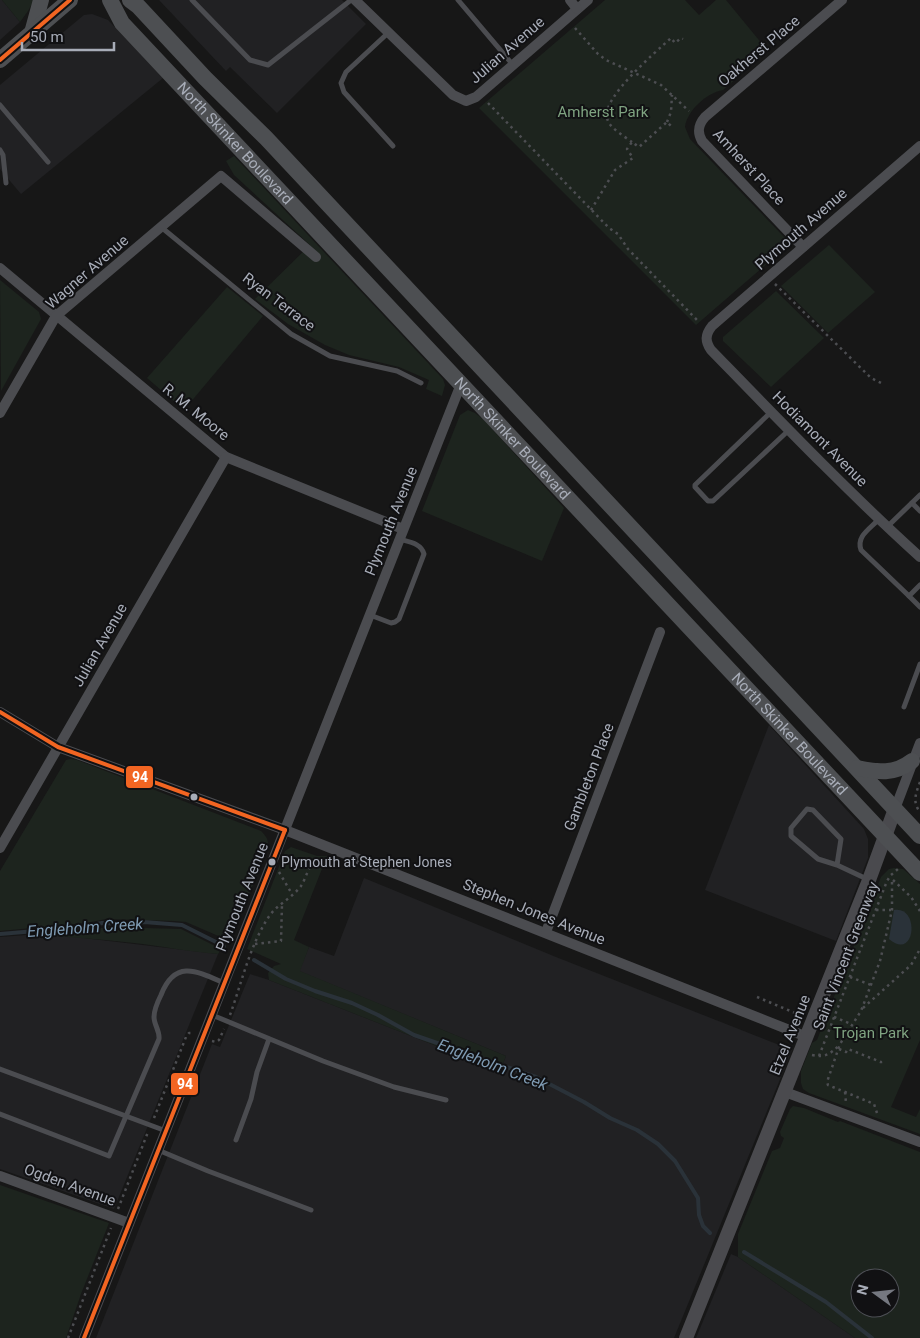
<svg xmlns="http://www.w3.org/2000/svg" width="920" height="1338" font-family="Roboto,sans-serif">
<style>
.built{fill:#212123}
.green{fill:#1d241e;fill-rule:evenodd}
.water{fill:#2a3239}
.lines{fill:none;stroke-linecap:round;stroke-linejoin:round}
.stream{stroke:#2a3239;stroke-width:4}
.path{stroke:#4d4e52;stroke-width:2.5;stroke-dasharray:2.5 4;stroke-linecap:butt}
.lane{stroke:#4b4c50;stroke-width:5}
.street{stroke:#4b4c50;stroke-width:10}
.secondary{stroke:#4a4a4e;stroke-width:14}
.primary{stroke:#4d4f52;stroke-width:16}
.bus-1-casing{stroke:#111113;stroke-width:8}
.bus-1{stroke:#f26522;stroke-width:4}
.bus-dot{fill:#a8adb8;stroke:#111113;stroke-width:2}
.labels{text-anchor:middle;stroke-width:4;stroke-linejoin:round;paint-order:stroke}
.bus-label{font-size:14px;fill:#a8adb8;stroke:#111113;text-anchor:start}
.street-label{font-size:15px;fill:#a8adb8;stroke:#111113}
.park-label{font-size:15px;fill:#7fa381;stroke:#111113}
.water-label{font-size:16px;font-style:italic;fill:#7f9bb3;stroke:#111113}
.line-badge{stroke:#111113;stroke-width:2}
.badge-label{font-size:14px;text-anchor:middle;font-weight:bold;fill:#fff}
</style>
<rect width="100%" height="100%" fill="#171717"/>
<g class="built">
<path d="M0,0H2L20,22L0,40Z"/>
<path d="M159,0H342L366,24L277,113L230,67L226,71Z"/>
<path d="M92,14L108,20L163,78L21,194L0,169V85L84,15Z"/>
<path d="M769,725L864,829L868,839V858L836,941L705,890Z"/>
<path d="M364,878L556,957L792,1050L674,1338H96L212,1044L220,1047L250,974L269,980L500,1071L506,1056L299,971L309,947L334,956Z"/>
<path d="M27,935L67,936L218,954L114,1209L0,1169V937Z"/>
<path d="M731,1254L738,1257L855,1338H696Z"/>
</g>
<g class="green">
<path d="M2,0H34L28,11L20,22Z"/>
<path d="M605,0H685L699,15L716,0H726L768,51L723,90C706,93 687,111 685,127L690,139L785,238L787,244L784,249L696,325L479,108Z"/>
<path d="M234,156L443,379L445,385L442,396L426,389L429,380L399,367L349,355L325,345L288,324L255,299L310,245L234,175L226,161Z"/>
<path d="M829,245L875,292L828,333L781,286Z"/>
<path d="M0,280L39,312L41,319L1,391Z"/>
<path d="M227,287L263,316L184,410L147,378Z"/>
<path d="M776,291L824,338L771,387L723,341V337Z"/>
<path d="M468,410L475,413L483,419L564,508L542,561L422,511L460,415Z"/>
<path d="M71,759L77,760L261,831C267,837 269,841 268,848L230,941L186,922L174,921L106,919L86,923L0,931V871L66,760Z"/>
<path d="M291,847L317,856H327L294,940L309,947L300,971L506,1056L500,1071L269,980L268,973L274,966L281,964L247,949L285,851Z"/>
<path d="M894,868L903,869L920,884V1040L891,1107L916,1117L920,1109V1134L809,1093L803,1089L801,1083V1071L812,1043L817,1040L881,877L889,869Z"/>
<path d="M107,927L181,929L219,948L220,951L218,954C190,952 162,946 134,943C99,939 63,936 27,935L96,929Z"/>
<path d="M793,1106L804,1108L838,1122L840,1121L920,1152V1338H855L738,1257V1234L772,1151L780,1148L784,1138L781,1136L780,1132L790,1109ZM860,1278H890V1308H860Z"/>
<path d="M0,1185L109,1223L81,1294L66,1338H0Z"/>
</g>
<path class="water" d="M894,910C920,905 916,962 889,939Z"/>
<g class="lines">
<g class="stream">
<path d="M0,934L83,927L102,923L129,924L144,922L182,925L224,946"/>
<path d="M254,960L286,979L315,991L352,1003L378,1015L414,1035L536,1077L584,1102L610,1118L637,1130L658,1144L675,1161L698,1198L699,1215L703,1226L710,1233"/>
<path d="M744,1252L826,1302L872,1338"/>
</g>
<g class="path">
<path d="M575,28L598,54L606,60L661,85L689,111"/>
<path d="M488,103L609,228L618,234L628,249L698,321"/>
<path d="M667,122L671,112L672,95"/>
<path d="M632,142C624,136 609,128 607,118C602,97 656,52 671,38L675,43L681,38L683,39"/>
<path d="M591,210L615,170L633,158L627,149L632,142L639,147L667,122L672,127"/>
<path d="M775,284L871,378L881,383"/>
<path d="M920,782C916,793 912,802 920,812"/>
<path d="M279,872L292,894"/>
<path d="M893,880L911,897L920,911"/>
<path d="M876,910H891"/>
<path d="M255,944L281,941L282,904"/>
<path d="M850,977L871,985"/>
<path d="M757,997L800,1015"/>
<path d="M863,1008L911,965L920,949"/>
<path d="M230,1015C242,982 250,944 270,915C278,904 292,898 301,886C308,876 309,855 327,860"/>
<path d="M834,1017L851,1024"/>
<path d="M212,1041L216,1042L219,1040L224,1029"/>
<path d="M839,1049L846,1052L848,1049L881,1062V1064"/>
<path d="M812,1055C825,1058 831,1054 840,1044"/>
<path d="M819,1056L887,881L891,875L898,869"/>
<path d="M845,1092L846,1103"/>
<path d="M877,1113L874,1104L828,1085L827,1082L840,1044L861,1011L880,961L892,910V880"/>
<path d="M154,1118L186,1037L189,1033H193"/>
<path d="M118,1209L148,1132"/>
<path d="M68,1338L111,1228"/>
</g>
<g class="lane">
<path d="M192,0L250,60L268,65L351,0"/>
<path d="M458,0L513,65"/>
<path d="M388,33L346,72L341,83L344,92L393,146"/>
<path d="M0,105L48,162"/>
<path d="M0,150L3,155L6,183"/>
<path d="M161,227L291,334L330,356L397,371L421,383"/>
<path d="M771,412L695,485V487L708,501H713L789,430"/>
<path d="M912,503L920,511"/>
<path d="M879,519C870,529 856,536 861,550L909,596"/>
<path d="M887,527L920,495"/>
<path d="M920,585L909,596L920,607"/>
<path d="M370,615L391,623L395,622L399,619L424,554C421,543 409,542 399,539"/>
<path d="M904,707L920,664"/>
<path d="M837,865L841,839L813,810L807,809L791,828V836L818,859L837,865L869,880"/>
<path d="M212,1015L323,1061L394,1087L446,1100"/>
<path d="M0,1069L166,1131"/>
<path d="M0,1114L109,1156L159,1039C160,1031 154,1025 154,1017C154,1009 158,1001 161,995C175,959 197,971 224,983"/>
<path d="M236,1140L251,1099L257,1072L269,1039"/>
<path d="M158,1150L208,1171L311,1210"/>
</g>
<g class="street">
<path d="M355,0L453,95L466,101L476,97L588,0"/>
<path d="M570,0L577,9"/>
<path d="M920,146L712,326C705,335 705,341 711,350C779,420 847,491 920,557"/>
<path d="M803,247L702,141C697,132 698,125 705,117L842,0"/>
<path d="M0,268L226,457L403,529"/>
<path d="M0,413L56,316L221,176L316,257"/>
<path d="M0,712L58,747L285,830L807,1037"/>
<path d="M895,809L920,743"/>
<path d="M0,848L226,457"/>
<path d="M546,932L660,632"/>
<path d="M785,1092L920,1142"/>
<path d="M0,1176L129,1223"/>
<path d="M84,1338L461,384"/>
</g>
<path class="secondary" d="M686,1338L869,880L895,809"/>
<g class="primary">
<path id="s1" d="M110,0L122,23L920,873"/>
<path d="M130,0L138,6L205,78L266,138L920,836"/>
<path d="M32,33L41,0"/>
<path d="M0,60L70,0"/>
<path d="M857,768C878,772 894,775 912,761"/>
</g>
<defs>
<g id="bus-1">
<path d="M0,60L70,0"/>
<path d="M0,712L58,747L285,830"/>
<path d="M84,1338L285,830"/>
</g>
</defs>
<use href="#bus-1" class="bus-1-casing"/>
<use href="#bus-1" class="bus-1"/>
</g>
<g class="bus-dot">
<circle cx="194" cy="797" r="4.5"/>
<circle cx="272" cy="862" r="4.5"/>
</g>
<g class="labels">
<g class="bus-label">
<text x="281" y="867">Plymouth at Stephen Jones</text>
</g>
<g class="street-label">
<text transform="translate(507 50) rotate(-41)" y="5">Julian Avenue</text>
<text transform="translate(759 51) rotate(-40)" y="5">Oakherst Place</text>
<text dy="5" stroke="none"><textPath href="#s1" startOffset="191">North Skinker Boulevard</textPath></text>
<text transform="translate(749 167) rotate(47)" y="5">Amherst Place</text>
<text transform="translate(801 229) rotate(-41)" y="5">Plymouth Avenue</text>
<text transform="translate(87 272) rotate(-41)" y="5">Wagner Avenue</text>
<text transform="translate(279 302) rotate(37)" y="5">Ryan Terrace</text>
<text transform="translate(196 412) rotate(39)" y="5">R. M. Moore</text>
<text dy="5" stroke="none"><textPath href="#s1" startOffset="596">North Skinker Boulevard</textPath></text>
<text transform="translate(820 439) rotate(45)" y="5">Hodiamont Avenue</text>
<text transform="translate(391 521) rotate(-68)" y="5">Plymouth Avenue</text>
<text transform="translate(100 645) rotate(-60)" y="5">Julian Avenue</text>
<text dy="5" stroke="none"><textPath href="#s1" startOffset="1001">North Skinker Boulevard</textPath></text>
<text transform="translate(589 777) rotate(-69)" y="5">Gambleton Place</text>
<text transform="translate(242 897) rotate(-68)" y="5">Plymouth Avenue</text>
<text transform="translate(534 912) rotate(22)" y="5">Stephen Jones Avenue</text>
<text transform="translate(846 956) rotate(-69)" y="5">Saint Vincent Greenway</text>
<text transform="translate(790 1035) rotate(-68)" y="5">Etzel Avenue</text>
<text transform="translate(70 1185) rotate(20)" y="5">Ogden Avenue</text>
</g>
<g class="park-label">
<text x="603" y="117">Amherst Park</text>
<text x="871" y="1038">Trojan Park</text>
</g>
<g class="water-label">
<text transform="translate(85 927) rotate(-4)" y="6">Engleholm Creek</text>
<text transform="translate(493 1064) rotate(21)" y="6">Engleholm Creek</text>
</g>
</g>
<g class="line-badge">
<rect x="125" y="765" width="29" height="24" rx="5" fill="#f26522"/>
<rect x="170" y="1072" width="29" height="24" rx="5" fill="#f26522"/>
</g>
<g class="badge-label">
<text x="140" y="782">94</text>
<text x="185" y="1089">94</text>
</g>
<g transform="translate(875 1293) rotate(285)"><circle r="24" fill="#111113" stroke="#4d4f55"/>
<path d="M0-4L9 19L0 12L-9 19Z" fill="#757880"/>
<text y="-8" font-size="14" font-weight="bold" text-anchor="middle" fill="#a8adb8">N</text>
</g>
<path d="M22 42v8h92v-8" fill="none" stroke="#a8adb8" stroke-width="2.5"/>
<text x="30" y="42" font-size="15" fill="#a8adb8" stroke="#111113" stroke-width="4" paint-order="stroke">50 m</text>
</svg>
